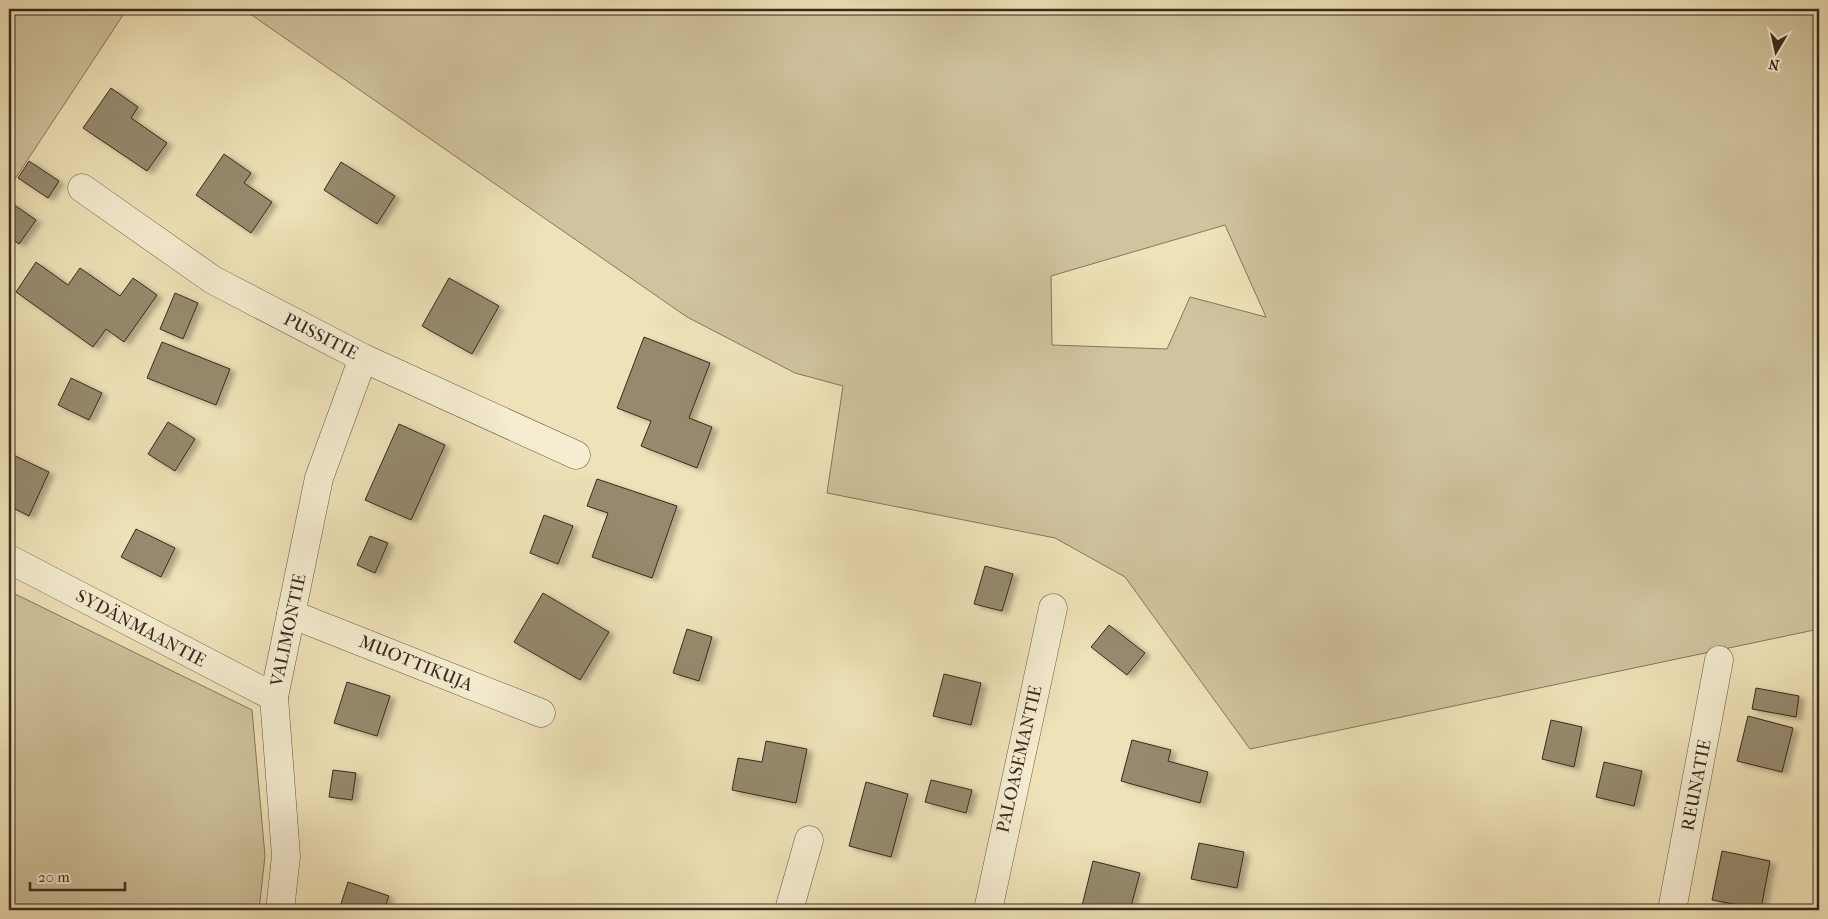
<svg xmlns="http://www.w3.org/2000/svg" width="1828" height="919" font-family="'IM FELL French Canon',serif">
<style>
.green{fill:#d0c39e;stroke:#83775e;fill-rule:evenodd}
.building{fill:#968a6e;stroke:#362b1d;filter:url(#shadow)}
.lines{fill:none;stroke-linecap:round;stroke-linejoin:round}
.minor-casing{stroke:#645944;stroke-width:29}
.minor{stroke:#f5ecd1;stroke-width:28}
.labels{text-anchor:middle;stroke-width:4;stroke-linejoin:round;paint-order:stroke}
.street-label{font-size:18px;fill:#362b1d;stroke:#f5ecd1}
</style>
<defs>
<filter id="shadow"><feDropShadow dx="5.5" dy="3" stdDeviation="2.5" flood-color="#0004"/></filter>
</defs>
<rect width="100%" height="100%" fill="#efe2b8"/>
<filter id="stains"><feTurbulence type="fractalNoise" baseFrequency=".004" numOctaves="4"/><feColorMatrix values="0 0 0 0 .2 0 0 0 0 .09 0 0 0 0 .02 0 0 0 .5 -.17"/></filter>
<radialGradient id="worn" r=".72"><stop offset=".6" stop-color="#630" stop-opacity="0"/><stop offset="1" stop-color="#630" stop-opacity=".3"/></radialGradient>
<g class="green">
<path d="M9,9H127L9,188Z"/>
<path d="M243,9H1819V629L1250,749L1125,577L1055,538L827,493L843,386L795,373L687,317ZM1225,225L1266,317L1190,297L1167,349L1052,345L1051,276Z"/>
<path d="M9,591L252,710L265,856L259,910H9Z"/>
</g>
<g class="building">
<path d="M111,88L138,107L131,118L167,143L147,171L83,128Z"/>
<path d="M224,154L251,173L244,183L272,202L251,233L196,195Z"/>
<path d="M29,161L59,181L48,198L18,178Z"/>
<path d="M341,162L395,196L377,224L324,190Z"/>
<path d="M10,202L36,220L19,244L9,237Z"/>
<path d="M36,262L68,285L80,268L120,296L133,278L157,295L124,342L106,329L93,347L16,292Z"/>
<path d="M449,278L499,306L472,354L422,326Z"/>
<path d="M175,293L198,303L183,339L160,329Z"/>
<path d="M644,337L710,363L689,418L712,427L697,468L641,446L651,421L617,408Z"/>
<path d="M162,342L230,369L216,405L147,378Z"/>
<path d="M71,378L102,393L89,420L58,405Z"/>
<path d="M168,422L195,439L175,471L148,454Z"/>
<path d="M399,424L445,445L411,520L365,500Z"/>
<path d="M9,453L49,472L29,516L9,506Z"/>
<path d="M597,479L677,506L652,578L592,557L608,513L587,506Z"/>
<path d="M544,515L573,526L558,564L530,553Z"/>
<path d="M136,529L175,548L161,577L121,557Z"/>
<path d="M370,536L388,543L375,573L357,565Z"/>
<path d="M985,566L1013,574L1002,611L974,604Z"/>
<path d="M543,593L609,632L580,680L514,642Z"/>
<path d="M1109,625L1145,653L1127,675L1091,647Z"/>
<path d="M687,629L712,637L699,681L673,673Z"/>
<path d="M944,674L981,683L971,725L933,716Z"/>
<path d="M347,682L390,696L377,736L334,723Z"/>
<path d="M1756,688L1799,696L1796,717L1752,709Z"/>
<path d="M1748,716L1793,728L1782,772L1737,761Z"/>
<path d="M1551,720L1582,727L1574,767L1542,759Z"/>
<path d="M1132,740L1171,750L1168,761L1208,772L1200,803L1121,781Z"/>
<path d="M766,741L807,749L796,803L732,790L738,758L762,762Z"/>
<path d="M1604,762L1642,771L1634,806L1596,797Z"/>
<path d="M333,770L356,773L352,800L329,797Z"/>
<path d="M931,780L972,790L966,813L925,802Z"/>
<path d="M866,782L908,794L891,857L849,846Z"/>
<path d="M1199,843L1244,852L1237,888L1191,879Z"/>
<path d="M1722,851L1770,861L1761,909L1712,900Z"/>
<path d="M1093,861L1140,873L1130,910H1100L1082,906Z"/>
<path d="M348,882L389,896L384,910H339Z"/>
</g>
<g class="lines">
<defs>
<g id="minor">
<path d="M82,188L213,280L363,358L576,455"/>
<path d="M9,559L274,697"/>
<path d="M291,614L541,713"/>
<path d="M280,910L286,856L274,697L319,478L363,358"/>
<path d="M789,910L809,840"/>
<path d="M988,910L1053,608"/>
<path d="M1672,910L1719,660"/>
</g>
</defs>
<use href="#minor" class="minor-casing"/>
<use href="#minor" class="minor"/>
</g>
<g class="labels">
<g class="street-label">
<text transform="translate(321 336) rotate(27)" y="6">PUSSITIE</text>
<text transform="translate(141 628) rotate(28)" y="6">SYDÄNMAANTIE</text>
<text transform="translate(288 630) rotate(-78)" y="6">VALIMONTIE</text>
<text transform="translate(416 663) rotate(22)" y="6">MUOTTIKUJA</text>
<text transform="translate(1019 759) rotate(-77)" y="6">PALOASEMANTIE</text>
<text transform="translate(1696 785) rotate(-79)" y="6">REUNATIE</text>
</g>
</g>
<rect width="1828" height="919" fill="none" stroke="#efe2b8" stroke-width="30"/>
<rect x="10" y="10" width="1808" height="899" fill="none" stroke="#362b1d" stroke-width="2.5"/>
<rect x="15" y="15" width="1798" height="889" fill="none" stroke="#362b1d"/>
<g transform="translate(1776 52) rotate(189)" stroke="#f5ecd1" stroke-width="4" paint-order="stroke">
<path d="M0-4L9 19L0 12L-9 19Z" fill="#362b1d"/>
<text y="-8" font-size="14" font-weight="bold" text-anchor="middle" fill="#362b1d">N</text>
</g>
<path d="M30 882v8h95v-8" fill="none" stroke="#362b1d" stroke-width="2.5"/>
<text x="38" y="882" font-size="15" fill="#362b1d" stroke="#f5ecd1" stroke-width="4" paint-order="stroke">20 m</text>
<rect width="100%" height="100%" filter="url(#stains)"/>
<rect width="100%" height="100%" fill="url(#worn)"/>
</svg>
